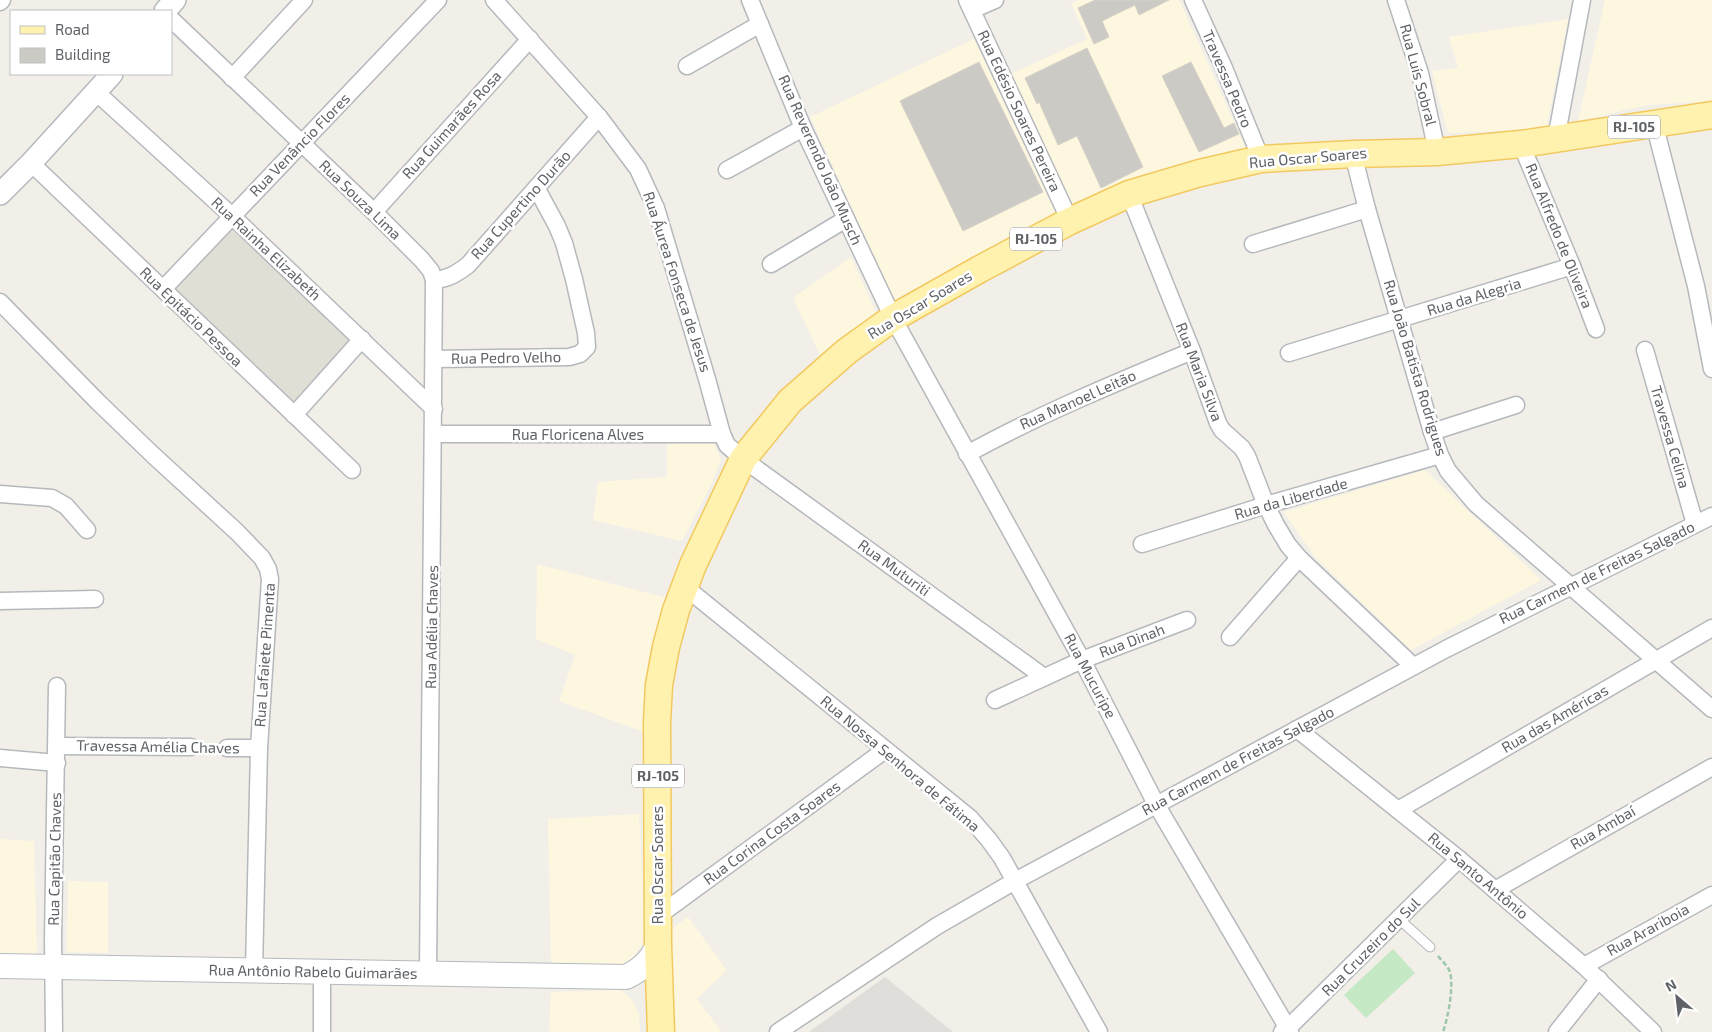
<svg xmlns="http://www.w3.org/2000/svg" width="1712" height="1032" font-family="'Exo 2',sans-serif">
<style>
.commercial{fill:#fef7e0}
.industrial{fill:#e0deda}
.education{fill:#e1ded6}
.green{fill:#c5e8c5}
.building{fill:#cccac5;stroke:#d6d1c6}
.lines{fill:none;stroke-linecap:round;stroke-linejoin:round}
.service-casing{stroke:#b5b8bc;stroke-width:11}
.minor-casing{stroke:#b5b8bc;stroke-width:19}
.tertiary-casing{stroke:#b5b8bc;stroke-width:24}
.secondary-casing{stroke:#b6babf;stroke-width:26}
.primary-casing{stroke:#f2c960;stroke-width:29}
.path{stroke:#9cc7a9;stroke-width:2.5;stroke-dasharray:5 2.5;stroke-linecap:butt}
.service{stroke:#fff;stroke-width:9}
.minor{stroke:#fff;stroke-width:16}
.tertiary{stroke:#fff;stroke-width:21}
.secondary{stroke:#fff;stroke-width:24}
.primary{stroke:#fff2af;stroke-width:26}
.labels{text-anchor:middle;stroke-width:5;stroke-linejoin:round;paint-order:stroke}
.shield{fill:#fff;stroke:#8f9295;stroke-width:1}
.shield-label{font-size:14px;font-weight:bold;fill:#5f6368}
.street-label{font-size:15px;fill:#5f6368;stroke:#fff}
</style>
<rect width="100%" height="100%" fill="#f1efe8"/>
<g class="commercial">
<path d="M1079,0H1179L1249,155L1197,164L1072,205L1011,74L1087,39L1071,3Z"/>
<path d="M1605,0H1712V101L1648,105L1578,121Z"/>
<path d="M1568,19L1546,129L1448,133L1432,71L1458,68L1449,37Z"/>
<path d="M974,39L1058,215L895,302L810,117Z"/>
<path d="M851,257L876,313L820,355L793,298Z"/>
<path d="M713,442L721,459L712,483L682,541L593,520L598,482L667,477V444Z"/>
<path d="M1425,470L1541,580L1411,650L1315,557L1284,512Z"/>
<path d="M537,564L667,598L649,658L644,732L559,701L575,655L536,639Z"/>
<path d="M639,814L645,930L642,943L634,957L620,966L551,964L548,819Z"/>
<path d="M0,839L34,841L37,955L0,954Z"/>
<path d="M68,881L108,882V953L67,952Z"/>
<path d="M688,917L727,970L697,999L722,1032H672L667,932Z"/>
<path d="M621,990L632,1000L639,1014L640,1032H549L551,992Z"/>
</g>
<path class="industrial" d="M885,977L953,1032H809Z"/>
<path class="education" d="M235,222L360,333L293,405L167,289Z"/>
<path class="green" d="M1393,949L1415,973L1366,1018L1344,995Z"/>
<g class="building">
<path d="M1095,0H1169L1139,15L1135,5L1102,21L1109,37L1094,44L1078,8Z"/>
<path d="M1087,48L1143,167L1101,188L1077,136L1058,145L1039,102L1037,104L1025,78Z"/>
<path d="M979,62L1043,192L963,231L900,101Z"/>
<path d="M1191,62L1224,128L1234,123L1239,134L1199,152L1162,76Z"/>
</g>
<g class="lines">
<defs>
<path id="service" d="M1399,919L1430,947"/>
<g id="minor">
<path d="M494,0L599,117L638,169L656,208L707,379L722,434L727,445L743,459L1044,677"/>
<path d="M750,0L803,128L893,318L1082,660L1156,804L1290,1032"/>
<path d="M967,0L1070,221"/>
<path d="M1193,0L1224,68L1261,159"/>
<path d="M1396,0L1420,73L1437,152"/>
<path d="M0,2L2,0"/>
<path d="M972,10L995,0"/>
<path d="M171,19L374,212L422,260L431,271L434,280L428,974"/>
<path d="M687,66L760,24"/>
<path d="M232,78L304,0"/>
<path d="M96,92L232,216L434,409"/>
<path d="M1654,123L1696,286L1712,369"/>
<path d="M1556,139L1582,0"/>
<path d="M1521,144L1572,266L1596,329"/>
<path d="M1353,154L1367,209L1432,432L1440,455L1448,471L1476,504L1712,709"/>
<path d="M31,163L352,470"/>
<path d="M727,170L803,128"/>
<path d="M1129,194L1192,351L1218,423L1222,430L1242,448L1247,456L1266,505L1276,525L1288,545L1299,558L1413,666"/>
<path d="M374,212L530,39"/>
<path d="M1253,244L1367,209"/>
<path d="M771,264L846,219"/>
<path d="M434,280C448,279 456,274 468,265L599,117"/>
<path d="M163,289L438,0"/>
<path d="M0,302L98,402L153,455L237,532L262,558L268,569L270,579L259,748L254,970"/>
<path d="M1645,350L1695,524"/>
<path d="M1289,353L1572,266"/>
<path d="M434,359L569,357L580,354L587,347L586,333L574,279L564,243L557,226L537,189"/>
<path d="M294,415L362,339"/>
<path d="M1432,432L1516,405"/>
<path d="M434,434H722"/>
<path d="M967,454C1040,414 1115,383 1192,351"/>
<path d="M0,494L52,498L66,506L87,530"/>
<path d="M1142,544L1266,505L1440,455"/>
<path d="M685,587L970,818L989,840L1002,858L1099,1032"/>
<path d="M0,601L95,599"/>
<path d="M1230,637L1299,558"/>
<path d="M995,700L1082,660L1187,620"/>
<path d="M1297,729L1459,859L1584,966L1653,1032"/>
<path d="M57,746L191,747"/>
<path d="M227,748H259"/>
<path d="M0,758L57,763"/>
<path d="M1398,810L1712,628"/>
<path d="M1495,890L1712,767"/>
<path d="M658,916L885,750"/>
<path d="M1584,966L1712,895"/>
<path d="M54,1032L53,939L57,686"/>
<path d="M322,1032V972"/>
<path d="M778,1032L937,926L1015,881L1446,649L1712,516"/>
<path d="M1282,1032L1287,1029L1459,859"/>
<path d="M1557,1032L1599,979"/>
</g>
<g id="tertiary">
<path d="M165,11L175,0"/>
<path d="M0,194L31,163L112,74"/>
</g>
<path id="secondary" d="M0,966L626,977C641,970 651,961 658,945"/>
<path id="primary" d="M661,1032L658,945L657,722L659,685L666,647L676,610L693,565L743,459L790,401L847,351L893,318L980,269L1070,221L1129,194L1200,173L1261,159L1353,154L1437,152L1521,144L1712,115"/>
</defs>
<use href="#service" class="service-casing"/>
<use href="#minor" class="minor-casing"/>
<use href="#tertiary" class="tertiary-casing"/>
<use href="#secondary" class="secondary-casing"/>
<use href="#primary" class="primary-casing"/>
<path class="path" d="M1438,956C1442,961 1448,966 1450,972C1454,988 1448,1017 1443,1032"/>
<use href="#service" class="service"/>
<use href="#minor" class="minor"/>
<use href="#tertiary" class="tertiary"/>
<use href="#secondary" class="secondary"/>
<use href="#primary" class="primary"/>
</g>
<g class="labels">
<g class="shield">
<rect x="1608" y="115.5" width="52" height="23" rx="4"/>
<rect x="1010" y="227.5" width="52" height="23" rx="4"/>
<rect x="632" y="764.5" width="52" height="23" rx="4"/>
</g>
<g class="shield-label">
<text x="1634" y="132">RJ-105</text>
<text x="1036" y="244">RJ-105</text>
<text x="658" y="781">RJ-105</text>
</g>
<g class="street-label">
<text transform="translate(1418 75) rotate(75)" y="5">Rua Luís Sobral</text>
<text transform="translate(1227 79) rotate(67)" y="5">Travessa Pedro</text>
<text transform="translate(1019 111) rotate(65)" y="5">Rua Edésio Soares Pereira</text>
<text transform="translate(452 125) rotate(-48)" y="5">Rua Guimarães Rosa</text>
<text transform="translate(300 145) rotate(-46)" y="5">Rua Venâncio Flores</text>
<text transform="translate(1308 158) rotate(-5)" y="5">Rua Oscar Soares</text>
<text transform="translate(820 160) rotate(66)" y="5">Rua Reverendo João Musch</text>
<text transform="translate(360 200) rotate(44)" y="5">Rua Souza Lima</text>
<text transform="translate(521 205) rotate(-48)" y="5">Rua Cupertino Durão</text>
<text transform="translate(1559 236) rotate(68)" y="5">Rua Alfredo de Oliveira</text>
<text transform="translate(266 249) rotate(43)" y="5">Rua Rainha Elizabeth</text>
<text transform="translate(677 282) rotate(72)" y="5">Rua Áurea Fonseca de Jesus</text>
<text transform="translate(1474 297) rotate(-17)" y="5">Rua da Alegria</text>
<text transform="translate(920 305) rotate(-31)" y="5">Rua Oscar Soares</text>
<text transform="translate(191 317) rotate(44)" y="5">Rua Epitácio Pessoa</text>
<text transform="translate(506 358) rotate(-1)" y="5">Rua Pedro Velho</text>
<text transform="translate(1415 368) rotate(73)" y="5">Rua João Batista Rodrigues</text>
<text transform="translate(1199 372) rotate(69)" y="5">Rua Maria Silva</text>
<text transform="translate(1078 400) rotate(-24)" y="5">Rua Manoel Leitão</text>
<text x="578" y="440">Rua Floricena Alves</text>
<text transform="translate(1670 437) rotate(74)" y="5">Travessa Celina</text>
<text transform="translate(1291 499) rotate(-16)" y="5">Rua da Liberdade</text>
<text transform="translate(894 568) rotate(36)" y="5">Rua Muturiti</text>
<text transform="translate(1597 573) rotate(-26)" y="5">Rua Carmem de Freitas Salgado</text>
<text transform="translate(432 627) rotate(-89)" y="5">Rua Adélia Chaves</text>
<text transform="translate(1132 641) rotate(-21)" y="5">Rua Dinah</text>
<text transform="translate(265 655) rotate(-86)" y="5">Rua Lafaiete Pimenta</text>
<text transform="translate(1090 676) rotate(62)" y="5">Rua Mucuripe</text>
<text transform="translate(1555 719) rotate(-30)" y="5">Rua das Américas</text>
<text transform="translate(158 747) rotate(1)" y="5">Travessa Amélia Chaves</text>
<text transform="translate(1238 761) rotate(-28)" y="5">Rua Carmem de Freitas Salgado</text>
<text transform="translate(900 764) rotate(40)" y="5">Rua Nossa Senhora de Fátima</text>
<text transform="translate(1603 828) rotate(-30)" y="5">Rua Ambaí</text>
<text transform="translate(772 833) rotate(-36)" y="5">Rua Corina Costa Soares</text>
<text transform="translate(55 859) rotate(-89)" y="5">Rua Capitão Chaves</text>
<text transform="translate(658 865) rotate(-90)" y="5">Rua Oscar Soares</text>
<text transform="translate(1478 876) rotate(40)" y="5">Rua Santo Antônio</text>
<text transform="translate(1648 930) rotate(-29)" y="5">Rua Arariboia</text>
<text transform="translate(1371 947) rotate(-45)" y="5">Rua Cruzeiro do Sul</text>
<text transform="translate(313 972) rotate(1)" y="5">Rua Antônio Rabelo Guimarães</text>
</g>
</g>
<rect x="10" y="10" width="162" height="65" fill="#ffffff" stroke="#bfc1c3"/>
<rect x="20" y="26" width="25" height="8" fill="#fff2af" stroke="#bfc1c3"/>
<text x="55" y="35" font-size="15" fill="#5f6368">Road</text>
<rect x="20" y="48" width="25" height="15" fill="#cccac5" stroke="#bfc1c3"/>
<text x="55" y="60" font-size="15" fill="#5f6368">Building</text>
<g transform="translate(1677 997) rotate(332)" stroke="#ffffff" stroke-width="4" paint-order="stroke">
<path d="M0-4L9 19L0 12L-9 19Z" fill="#5f6368"/>
<text y="-8" font-size="14" font-weight="bold" text-anchor="middle" fill="#5f6368">N</text>
</g>
</svg>
